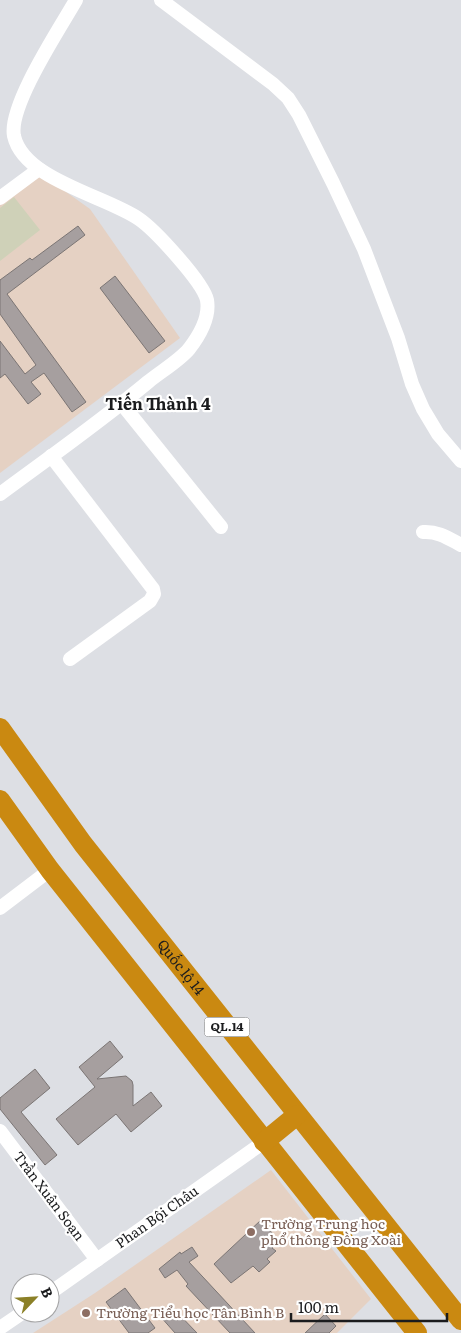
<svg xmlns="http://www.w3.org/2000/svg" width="461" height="1333" font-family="Literata,serif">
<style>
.education{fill:#e5d1c3}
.green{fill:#cfd1b8}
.building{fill:#a69f9f;stroke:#7b7574}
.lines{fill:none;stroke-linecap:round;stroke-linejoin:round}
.minor{stroke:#fff;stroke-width:14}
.highway{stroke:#ca8911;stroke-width:20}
.education-dot{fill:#8d6e63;stroke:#fff;stroke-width:2}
.labels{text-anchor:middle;stroke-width:4.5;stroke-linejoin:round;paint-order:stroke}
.shield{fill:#fff;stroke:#5f6062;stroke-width:1}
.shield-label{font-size:12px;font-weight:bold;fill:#1b1c1e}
.street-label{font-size:14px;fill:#1b1c1e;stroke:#fff}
.education-label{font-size:14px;fill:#785e54;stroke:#fff;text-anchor:start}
.quarter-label{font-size:16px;font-weight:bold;fill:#1b1c1e;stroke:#fff}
</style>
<rect width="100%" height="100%" fill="#dddfe4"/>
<g class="education">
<path d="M41,174L90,209L180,338L0,473V204Z"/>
<path d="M271,1170L371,1299L337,1333H33L95,1293Z"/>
</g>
<path class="green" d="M14,197L40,230L0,261V208Z"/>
<g class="building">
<path d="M78,226L85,235L7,294L86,402L72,412L44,373L31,382L41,394L28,404L5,374L0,378V341L25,374L36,365L0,314V280L30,258L32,260Z"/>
<path d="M115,276L165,341L149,353L100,288Z"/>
<path d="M110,1041L123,1057L97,1079L126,1076L132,1081L133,1085V1106L151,1092L162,1106L131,1132L116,1114L78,1145L56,1119L95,1087L79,1067Z"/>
<path d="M35,1069L50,1088L21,1112L57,1155L45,1165L0,1109V1098Z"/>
<path d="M261,1220L279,1241L272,1248L276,1251L267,1259L270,1262L259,1272L253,1266L231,1283L214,1264Z"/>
<path d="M192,1247L198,1256L189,1262L255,1333H230L186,1286L188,1284L177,1270L165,1278L159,1269L180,1252L181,1254Z"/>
<path d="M125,1288L155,1328L148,1333H129L106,1302Z"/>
<path d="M171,1306L197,1333H175L160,1316Z"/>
<path d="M325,1314L336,1326L329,1333H305Z"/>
</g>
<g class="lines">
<g class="minor">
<path d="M161,0L273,84L288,98L299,115L333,183L364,249L398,338L412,384L423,409L438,434L461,461"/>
<path d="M0,198L39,169"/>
<path d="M122,404L221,527"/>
<path d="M51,456L153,589L154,594L150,601L70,659"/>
<path d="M0,494C50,457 100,422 148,382C160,372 179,361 189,349C199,336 210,317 207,300C203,282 155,230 139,219C106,196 24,180 14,136C8,106 60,28 76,0"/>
<path d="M423,532C438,531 448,538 461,545"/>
<path d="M0,908L50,870"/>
<path d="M0,1131L97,1260"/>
<path d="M50,1293L264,1142"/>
<path d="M0,1328L22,1313"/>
</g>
<g class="highway">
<path id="s1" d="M0,728L83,844L461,1320"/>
<path d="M0,800L50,870L417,1333"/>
<path d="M264,1142L297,1115"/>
</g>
</g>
<g class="education-dot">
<circle cx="251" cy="1232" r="5"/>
<circle cx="86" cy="1313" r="5"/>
</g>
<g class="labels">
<rect class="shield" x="204.5" y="1017.5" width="45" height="19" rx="4"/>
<g class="shield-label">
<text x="227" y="1031">QL.14</text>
</g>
<g class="street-label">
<text dy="5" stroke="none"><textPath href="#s1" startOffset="300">Quốc lộ 14</textPath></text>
<text transform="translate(49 1196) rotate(53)" y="5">Trần Xuân Soạn</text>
<text transform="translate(157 1217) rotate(-35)" y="5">Phan Bội Châu</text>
</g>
<g class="education-label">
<text x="261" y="1229">Trường Trung học<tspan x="261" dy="16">phổ thông Đồng Xoài</tspan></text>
<text x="96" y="1318">Trường Tiểu học Tân Bình B</text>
</g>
<g class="quarter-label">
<text x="158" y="410">Tiến Thành 4</text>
</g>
</g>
<g transform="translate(35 1298) rotate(65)"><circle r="24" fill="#ffffff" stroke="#a4a4a5"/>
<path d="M0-4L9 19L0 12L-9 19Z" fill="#8b8027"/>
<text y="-8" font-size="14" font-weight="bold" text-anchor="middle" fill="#1b1c1e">B</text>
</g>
<path d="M291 1313v8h156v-8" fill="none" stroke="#1b1c1e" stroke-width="2.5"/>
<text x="298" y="1313" font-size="15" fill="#1b1c1e" stroke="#ffffff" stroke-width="4" paint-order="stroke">100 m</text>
</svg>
